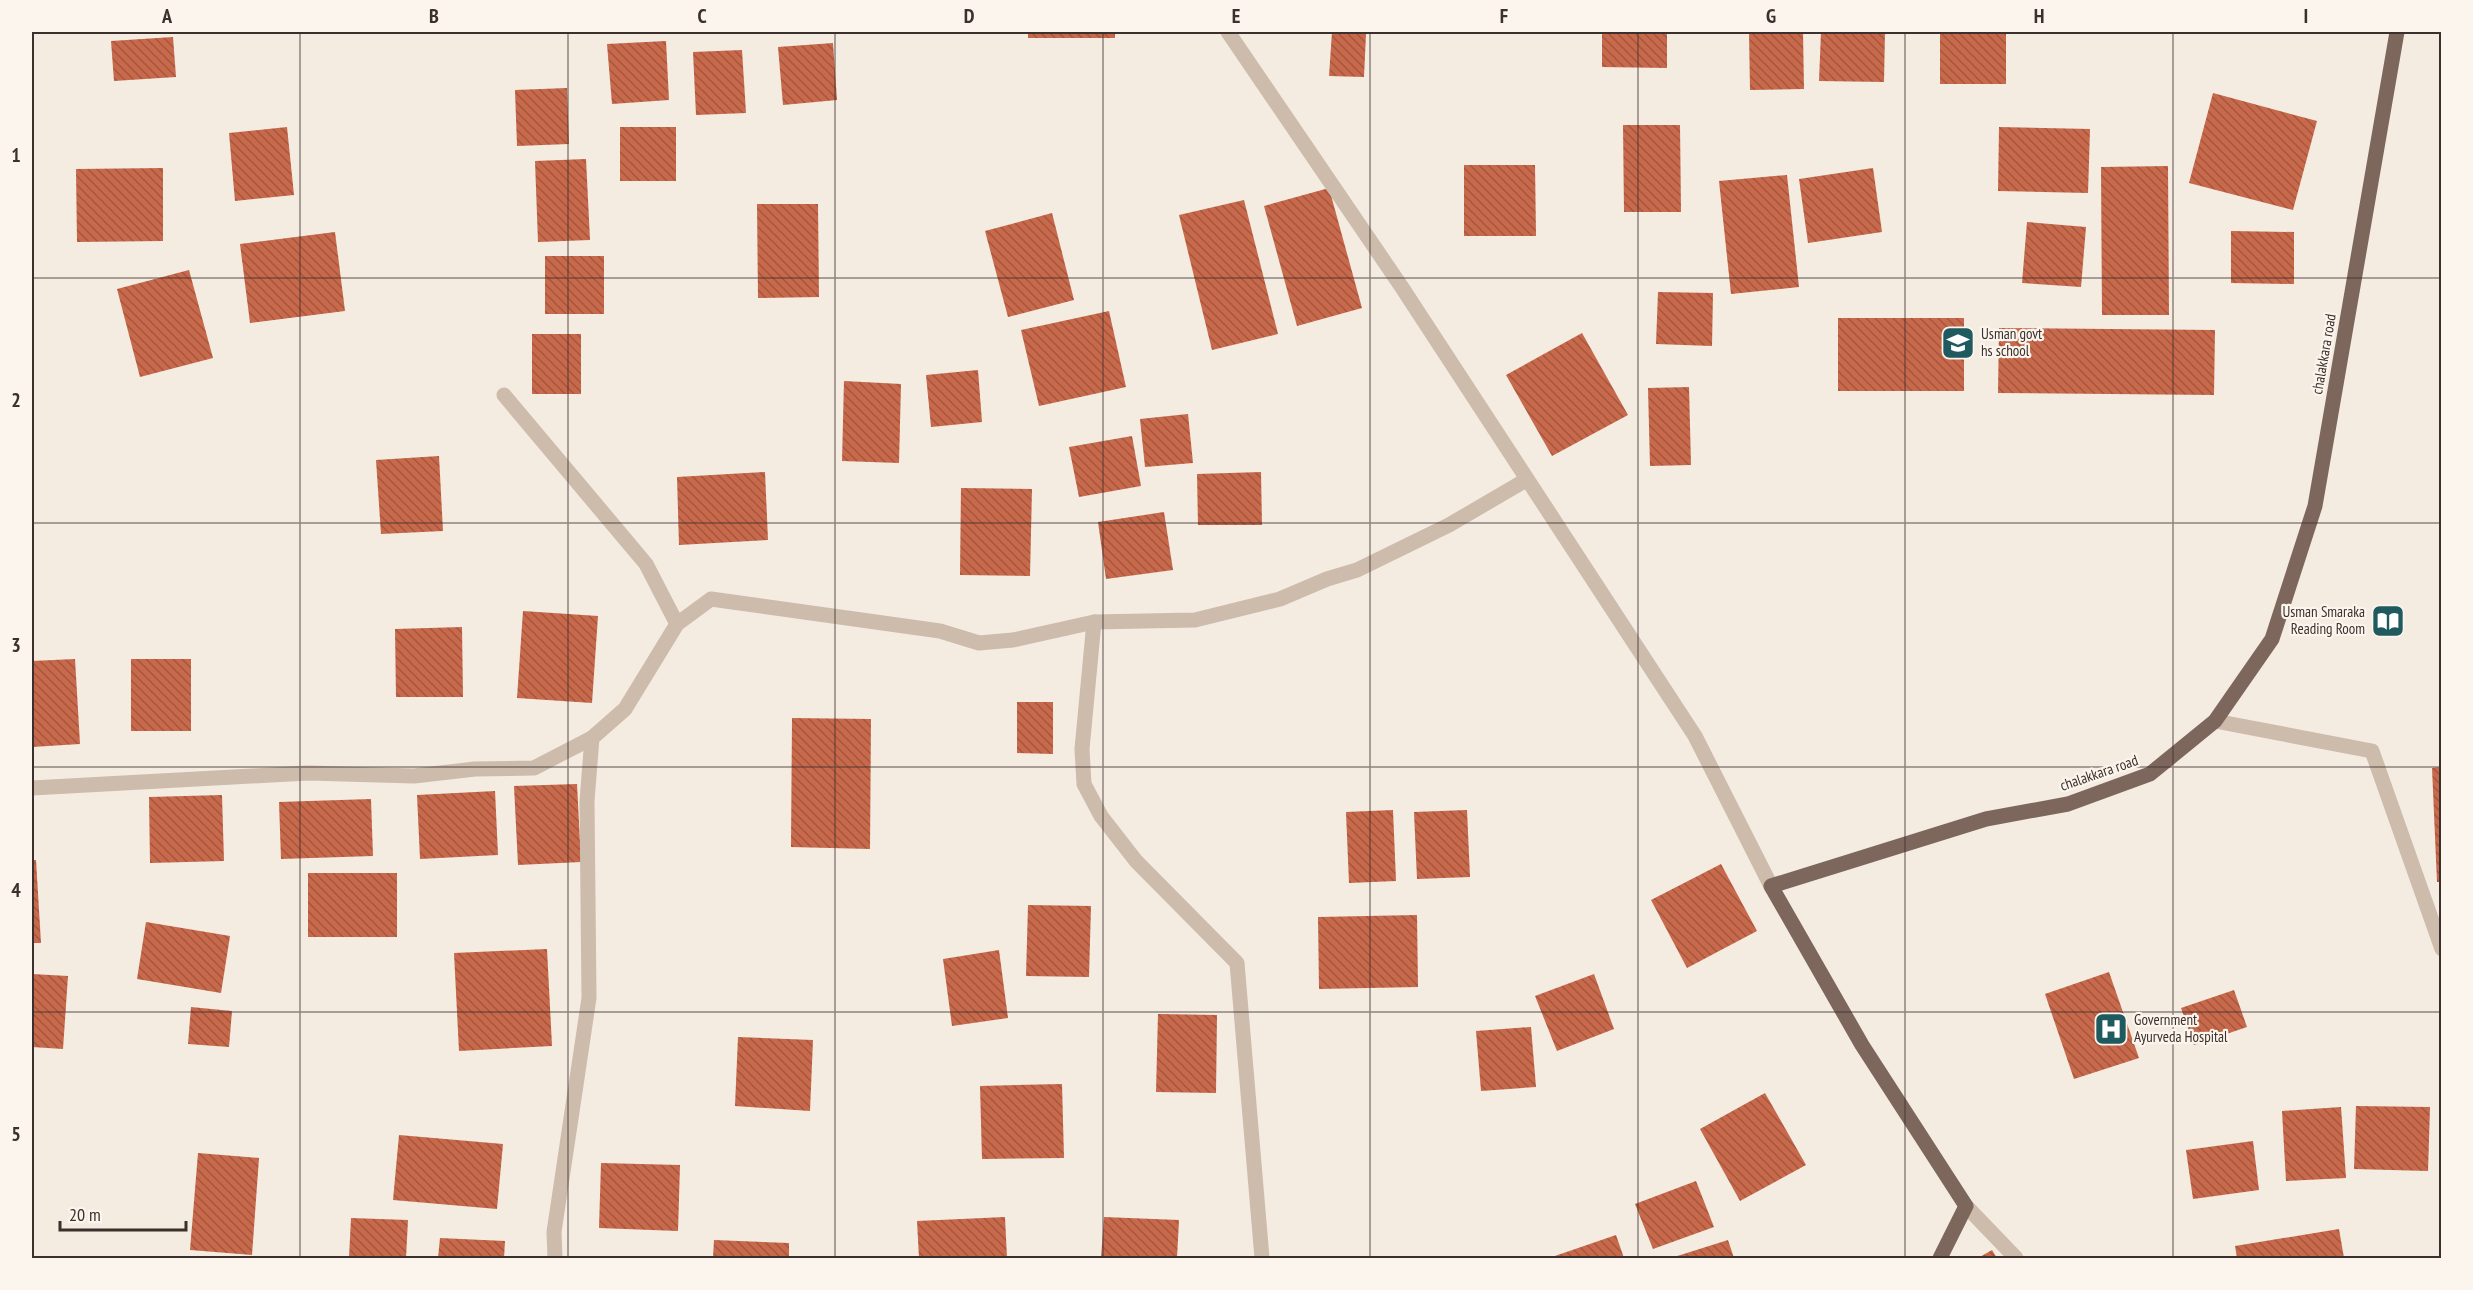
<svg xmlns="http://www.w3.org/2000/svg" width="2473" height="1290" font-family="'PT Sans Narrow',sans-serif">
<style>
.building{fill:url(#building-back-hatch)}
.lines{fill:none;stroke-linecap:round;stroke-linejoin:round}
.minor{stroke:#cdbbac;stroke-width:15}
.major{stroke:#7d675c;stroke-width:15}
.grid{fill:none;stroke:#3b302b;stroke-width:1.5;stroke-opacity:0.55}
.labels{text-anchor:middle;stroke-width:4.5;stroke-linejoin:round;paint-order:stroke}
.poi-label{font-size:15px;fill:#3b302b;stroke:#fbf5ee;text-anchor:start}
.street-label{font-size:15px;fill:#3b302b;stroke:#fbf5ee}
.neatline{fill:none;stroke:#3b302b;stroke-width:2}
.grid-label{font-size:20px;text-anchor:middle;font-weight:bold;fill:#3b302b}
</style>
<defs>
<pattern id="building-back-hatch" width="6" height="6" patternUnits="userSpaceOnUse" patternTransform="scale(1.5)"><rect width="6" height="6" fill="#c8694b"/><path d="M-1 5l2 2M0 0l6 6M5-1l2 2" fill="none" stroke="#a4573f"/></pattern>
</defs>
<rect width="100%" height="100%" fill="#f4ebe1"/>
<g class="building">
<rect x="1028" y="32" width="87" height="6"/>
<path d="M1332,32L1366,34L1364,77L1329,76Z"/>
<path d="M1602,32H1667V68L1602,67Z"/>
<path d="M1749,32H1803L1804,89L1750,90Z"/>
<path d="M1821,32H1885L1884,82L1819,81Z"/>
<rect x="1940" y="32" width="66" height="52"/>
<path d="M173,37L176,77L114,81L111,41Z"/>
<path d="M666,41L669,100L612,104L607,44Z"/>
<path d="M833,43L837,100L783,105L778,47Z"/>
<path d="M742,50L746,113L696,115L693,52Z"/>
<path d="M567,88L569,144L517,146L515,90Z"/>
<path d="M2213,93L2317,121L2293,210L2189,183Z"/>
<path d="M1623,125H1680L1681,212H1624Z"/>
<path d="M287,127L294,195L235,201L229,133Z"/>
<rect x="620" y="127" width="56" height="54"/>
<path d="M1999,127L2090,129L2088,193L1998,191Z"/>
<path d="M586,159L590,240L538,242L535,161Z"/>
<path d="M1464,165H1535L1536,236H1464Z"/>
<path d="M2168,166L2169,315H2102L2101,167Z"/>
<path d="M163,168V241L77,242L76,169Z"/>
<path d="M1873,168L1882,232L1808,243L1799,179Z"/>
<path d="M1787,175L1799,287L1731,294L1719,181Z"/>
<path d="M1329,188L1362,308L1297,326L1264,206Z"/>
<path d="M1244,200L1278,334L1212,350L1179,215Z"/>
<path d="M757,204H818L819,297L758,298Z"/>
<path d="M1052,213L1074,300L1008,317L985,231Z"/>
<path d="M2027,222L2086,227L2081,287L2022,283Z"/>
<path d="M2231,231L2294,232V284L2231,283Z"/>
<path d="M335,232L345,311L250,323L240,244Z"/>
<rect x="545" y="256" width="59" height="58"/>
<path d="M189,270L213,358L140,377L117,289Z"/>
<path d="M1658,292L1713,293L1712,346L1656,344Z"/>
<path d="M1109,311L1126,387L1039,406L1021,330Z"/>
<rect x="1838" y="318" width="126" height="73"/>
<path d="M1999,328L2215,330L2214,395L1998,393Z"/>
<path d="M1582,333L1628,415L1552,456L1506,375Z"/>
<rect x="532" y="334" width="49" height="60"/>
<path d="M978,370L982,422L931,427L926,375Z"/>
<path d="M844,381L901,384L899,463L842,461Z"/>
<path d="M1689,387L1691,465L1650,466L1648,388Z"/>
<path d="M1188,414L1193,463L1145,467L1140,419Z"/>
<path d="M1132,436L1141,486L1079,497L1069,447Z"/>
<path d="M439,456L443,531L381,534L376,460Z"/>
<path d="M765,472L768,540L679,545L677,477Z"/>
<path d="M1261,472L1262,525H1198L1197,474Z"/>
<path d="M961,488L1032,489L1030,576L960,575Z"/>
<path d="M1164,512L1173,570L1106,579L1098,522Z"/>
<path d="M523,611L598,616L592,703L517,698Z"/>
<path d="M462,627L463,697H396L395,629Z"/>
<path d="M75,659L80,744L32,747V661Z"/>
<rect x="131" y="659" width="60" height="72"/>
<path d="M1017,702H1053V754L1017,753Z"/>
<path d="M792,718L871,719L870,849L791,847Z"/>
<path d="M2442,767V882H2437L2432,768Z"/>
<path d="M577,784L581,862L518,865L514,786Z"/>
<path d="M495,791L498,855L420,859L417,795Z"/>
<path d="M222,795L224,861L150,863L149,797Z"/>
<path d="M371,799L373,856L281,859L279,802Z"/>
<path d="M1393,810L1396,881L1349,883L1346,812Z"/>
<path d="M1467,810L1470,877L1417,879L1414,812Z"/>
<path d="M32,860H36L41,943H32Z"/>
<path d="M1721,864L1757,931L1687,968L1651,900Z"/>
<rect x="308" y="873" width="89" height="64"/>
<path d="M1028,905L1091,906L1089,977L1026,976Z"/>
<path d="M1417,915L1418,987L1319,989L1318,917Z"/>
<path d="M146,922L230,936L221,993L137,979Z"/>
<path d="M547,949L552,1046L459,1051L454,953Z"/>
<path d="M999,950L1008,1018L952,1026L943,959Z"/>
<path d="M2109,972L2139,1058L2074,1079L2045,994Z"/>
<path d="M32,974L68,976L63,1049L32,1047Z"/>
<path d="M1594,974L1614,1029L1557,1051L1535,996Z"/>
<path d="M2234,990L2247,1027L2194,1045L2181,1008Z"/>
<path d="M191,1007L232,1011L229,1047L188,1044Z"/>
<path d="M1158,1014L1217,1015L1216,1093L1156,1092Z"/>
<path d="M1531,1027L1536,1087L1481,1091L1476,1031Z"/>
<path d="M738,1037L813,1040L810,1111L735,1106Z"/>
<path d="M1062,1084L1064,1158L982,1159L980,1086Z"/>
<path d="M1765,1093L1806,1165L1740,1201L1700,1129Z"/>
<path d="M2356,1106L2430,1107L2428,1171L2354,1169Z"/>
<path d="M2341,1107L2346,1178L2286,1181L2282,1111Z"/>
<path d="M399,1135L503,1144L497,1209L393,1200Z"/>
<path d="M2253,1141L2259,1190L2193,1199L2186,1150Z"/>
<path d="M198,1153L259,1158L252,1255L190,1250Z"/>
<path d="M601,1163L680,1165L678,1231L599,1228Z"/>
<path d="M1696,1181L1714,1227L1653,1249L1635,1204Z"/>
<path d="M1005,1217L1007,1258H919L917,1221Z"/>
<path d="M1104,1217L1179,1220L1177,1258H1101Z"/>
<path d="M351,1218L408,1220L406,1258H349Z"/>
<path d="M2339,1229L2344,1258H2237L2235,1246Z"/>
<path d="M1616,1235L1624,1258H1549Z"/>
<path d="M440,1238L505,1241L504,1258H438Z"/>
<path d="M714,1240L789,1243V1258H713Z"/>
<path d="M1728,1240L1734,1258H1671Z"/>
<path d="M1992,1250L1997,1258H1978Z"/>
</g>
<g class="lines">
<g class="minor">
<path d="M1228,32L1401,286L1695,736L1771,886"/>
<path d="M504,395L646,564L677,624"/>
<path d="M1094,622L1082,749L1084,784L1101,816L1136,861L1237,963L1262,1258"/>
<path d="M2215,721L2372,751L2442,949"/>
<path d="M32,788L308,773L414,776L475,769L534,768L592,738"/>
<path d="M1966,1206L2016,1258"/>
<path d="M555,1258L554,1232L589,998L587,801L592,738L625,709L677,624L711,599L940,631L979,643L1013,640L1094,622L1195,620L1280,599L1327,579L1357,570L1449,525L1526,480"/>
</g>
<path class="major" d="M1940,1258L1966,1206L1862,1045L1771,886L1986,819L2068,804L2150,774L2215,721L2272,639L2315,506L2397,32"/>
</g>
<path class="grid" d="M300,32V1258M568,32V1258M835,32V1258M1103,32V1258M1370,32V1258M1638,32V1258M1905,32V1258M2173,32V1258M32,278H2442M32,523H2442M32,767H2442M32,1012H2442"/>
<defs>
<symbol id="school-square" viewBox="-11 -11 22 22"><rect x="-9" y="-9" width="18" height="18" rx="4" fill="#1f5a5e" stroke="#fbf5ee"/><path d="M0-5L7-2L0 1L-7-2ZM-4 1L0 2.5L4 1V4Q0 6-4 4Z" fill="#fff"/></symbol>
<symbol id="library-square" viewBox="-11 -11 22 22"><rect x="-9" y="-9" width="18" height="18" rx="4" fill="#1f5a5e" stroke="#fbf5ee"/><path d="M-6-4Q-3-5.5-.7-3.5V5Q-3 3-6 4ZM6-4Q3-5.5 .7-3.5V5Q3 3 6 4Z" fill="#fff"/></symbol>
<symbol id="hospital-square" viewBox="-11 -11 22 22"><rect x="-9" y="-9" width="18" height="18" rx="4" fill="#1f5a5e" stroke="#fbf5ee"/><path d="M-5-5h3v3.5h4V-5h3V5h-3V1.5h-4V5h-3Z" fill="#fff"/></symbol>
</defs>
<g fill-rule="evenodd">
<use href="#school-square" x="1939" y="324" width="38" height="38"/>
<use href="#library-square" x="2369" y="602" width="38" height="38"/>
<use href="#hospital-square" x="2092" y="1010" width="38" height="38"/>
</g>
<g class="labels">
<g class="poi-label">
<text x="1981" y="339">Usman govt<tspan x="1981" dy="17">hs school</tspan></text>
<text x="2365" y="617" text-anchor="end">Usman Smaraka<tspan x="2365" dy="17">Reading Room</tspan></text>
<text x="2134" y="1025">Government<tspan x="2134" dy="17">Ayurveda Hospital</tspan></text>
</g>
<g class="street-label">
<text transform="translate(2324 354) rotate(-80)" y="5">chalakkara road</text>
<text transform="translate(2099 773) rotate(-19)" y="5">chalakkara road</text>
</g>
</g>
<rect width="2473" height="1290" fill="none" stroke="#fbf5ee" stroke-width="66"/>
<path d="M60 1221v9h126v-9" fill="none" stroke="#3b302b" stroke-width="3"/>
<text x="69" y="1221" font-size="18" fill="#3b302b" stroke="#fbf5ee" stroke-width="4.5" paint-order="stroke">20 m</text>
<rect x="33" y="33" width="2407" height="1224" class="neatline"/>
<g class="grid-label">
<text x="167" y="23">A</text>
<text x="434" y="23">B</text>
<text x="702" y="23">C</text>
<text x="969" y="23">D</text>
<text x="1236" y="23">E</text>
<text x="1504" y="23">F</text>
<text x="1771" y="23">G</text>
<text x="2039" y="23">H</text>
<text x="2306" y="23">I</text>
<text x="16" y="162">1</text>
<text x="16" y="407">2</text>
<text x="16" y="652">3</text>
<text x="16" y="897">4</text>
<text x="16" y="1141">5</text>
</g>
</svg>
